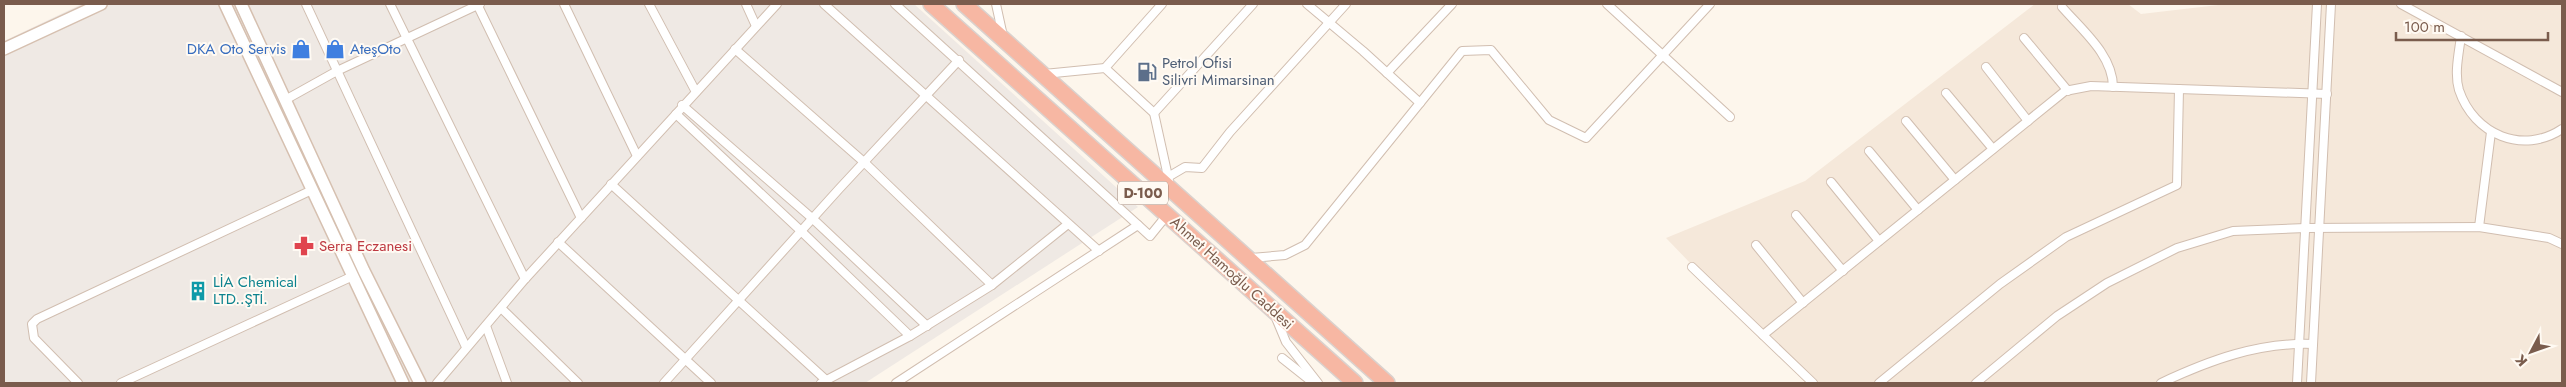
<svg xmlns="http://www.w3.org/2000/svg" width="2566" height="387" font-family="Jost,sans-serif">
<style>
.residential{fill:#f5e8da}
.industrial{fill:#efe9e4}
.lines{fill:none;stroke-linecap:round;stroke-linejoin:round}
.street-casing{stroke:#d1beb0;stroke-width:10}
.secondary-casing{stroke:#d6c0b0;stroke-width:14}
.highway-casing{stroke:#dad1cd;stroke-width:18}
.street{stroke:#fff;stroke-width:8}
.secondary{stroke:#fff;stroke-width:11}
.highway{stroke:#f7b7a3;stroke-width:15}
.labels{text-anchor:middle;stroke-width:4;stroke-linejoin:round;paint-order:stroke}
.shield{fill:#fffaf3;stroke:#a28b7f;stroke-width:1}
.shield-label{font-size:14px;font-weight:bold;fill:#7a5c4d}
.shop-label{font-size:15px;fill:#366cbe;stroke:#fffaf3;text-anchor:end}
.service-label{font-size:15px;fill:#4e5e75;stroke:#fffaf3;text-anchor:start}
.health-label{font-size:15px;fill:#be3a42;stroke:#fffaf3;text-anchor:start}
.street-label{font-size:15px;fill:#7a5c4d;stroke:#fffaf3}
.culture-label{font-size:15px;fill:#0d838f;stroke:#fffaf3;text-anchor:start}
</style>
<rect width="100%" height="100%" fill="#fdf6ec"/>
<path class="residential" d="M2035,4H2128L2141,14L2227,4H2562V383H1806L1666,238L1805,181Z"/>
<path class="industrial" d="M82,4H914L1138,207L865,383H4V41Z"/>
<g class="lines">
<defs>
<g id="street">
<path d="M306,4L466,347"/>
<path d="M390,4L525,279"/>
<path d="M477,4L581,218"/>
<path d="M564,4L637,156"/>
<path d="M649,4L696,92"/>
<path d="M746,4L756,26"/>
<path d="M824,4L1099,251"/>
<path d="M895,4L1138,225"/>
<path d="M996,4L1003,36"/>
<path d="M1307,4L1363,51L1420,103"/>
<path d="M1607,4L1730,117"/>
<path d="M2401,4L2562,92"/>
<path d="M2062,7C2082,30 2113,55 2113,87"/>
<path d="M2461,36C2459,53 2454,73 2459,90C2474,135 2523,155 2562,129"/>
<path d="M2024,38L2068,91"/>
<path d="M735,49L865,163L992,285"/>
<path d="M1986,67L2028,121"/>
<path d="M1105,68L1162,4"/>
<path d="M1387,73L1452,4"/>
<path d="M1044,74L1105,68L1154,113L1169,181"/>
<path d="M1946,93L1993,149"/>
<path d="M285,100L337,71L480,4"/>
<path d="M682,105L813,219L927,326"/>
<path d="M1154,113L1253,4"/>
<path d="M676,114L801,231L910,336"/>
<path d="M1906,121L1955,180"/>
<path d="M1869,151L1918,210"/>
<path d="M1168,177L1185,167L1202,168L1230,132L1346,4"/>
<path d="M1831,182L1879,241"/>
<path d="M611,184L826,380"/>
<path d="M1796,215L1843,271"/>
<path d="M2479,227L2491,132"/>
<path d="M558,242L711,383"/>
<path d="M1756,245L1803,303"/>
<path d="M1251,258L1285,255L1305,245L1462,51L1491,50L1549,120L1586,138L1710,4"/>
<path d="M1692,267L1813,383"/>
<path d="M501,308L578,383"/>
<path d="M1276,318L1286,342L1318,383"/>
<path d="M486,326L507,383"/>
<path d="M1763,335L2065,91L2091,86L2327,94"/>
<path d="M1282,358L1311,381"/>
<path d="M78,383L34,338L32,324L37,319L312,190"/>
<path d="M121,383L353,276"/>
<path d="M437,383L525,279L777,4"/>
<path d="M664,383L839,189L959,60"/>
<path d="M821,383L910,336L992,285L1068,224"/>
<path d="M896,383L1138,225L1150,236L1167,215"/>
<path d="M1879,383L2000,284L2066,237L2177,185L2179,89"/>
<path d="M1976,383L2057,316L2107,283L2177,248L2233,231L2306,228L2479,227L2549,238L2562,244"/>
<path d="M2161,383C2210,360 2259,342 2313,344"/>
<path d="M2297,383L2317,4"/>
<path d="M2311,383L2331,4"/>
</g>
<g id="secondary">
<path d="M225,4L403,383"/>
<path d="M241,4L364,271L420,383"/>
<path d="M4,49L101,4"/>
</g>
<g id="highway">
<path d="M931,4L1355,383"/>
<path d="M964,4L1387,383"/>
</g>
</defs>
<use href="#street" class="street-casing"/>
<use href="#secondary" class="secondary-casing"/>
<use href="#highway" class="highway-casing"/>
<use href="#street" class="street"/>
<use href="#secondary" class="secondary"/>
<use href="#highway" class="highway"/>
</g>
<defs>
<symbol id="shop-bare" viewBox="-9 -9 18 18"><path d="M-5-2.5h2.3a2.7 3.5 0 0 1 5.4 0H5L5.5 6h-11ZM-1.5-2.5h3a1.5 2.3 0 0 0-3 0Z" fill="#3f7fe0" stroke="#fffaf3" stroke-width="2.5" paint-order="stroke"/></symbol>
<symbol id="fuel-bare" viewBox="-9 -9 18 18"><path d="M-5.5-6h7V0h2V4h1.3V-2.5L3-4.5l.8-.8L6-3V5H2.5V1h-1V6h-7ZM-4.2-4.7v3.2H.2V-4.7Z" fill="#5c6f8a" stroke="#fffaf3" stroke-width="2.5" paint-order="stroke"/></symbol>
<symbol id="pharmacy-bare" viewBox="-9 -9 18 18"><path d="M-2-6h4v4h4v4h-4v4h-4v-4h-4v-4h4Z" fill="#e0444e" stroke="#fffaf3" stroke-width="2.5" paint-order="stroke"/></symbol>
<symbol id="building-bare" viewBox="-9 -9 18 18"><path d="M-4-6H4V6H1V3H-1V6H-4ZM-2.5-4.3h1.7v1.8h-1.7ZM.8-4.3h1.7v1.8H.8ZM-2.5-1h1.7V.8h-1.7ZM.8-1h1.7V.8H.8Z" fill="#0f9aa8" stroke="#fffaf3" stroke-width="2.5" paint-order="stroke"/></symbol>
</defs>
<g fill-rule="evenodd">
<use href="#shop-bare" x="287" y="35" width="28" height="28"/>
<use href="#shop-bare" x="321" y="35" width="28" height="28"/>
<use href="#fuel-bare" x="1133" y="58" width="28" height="28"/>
<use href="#pharmacy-bare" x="290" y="232" width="28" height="28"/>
<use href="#building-bare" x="184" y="277" width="28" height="28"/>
</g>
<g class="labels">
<rect class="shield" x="1118" y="181.5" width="50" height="23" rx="4"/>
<g class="shield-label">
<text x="1143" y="198">D-100</text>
</g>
<g class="shop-label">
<text x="286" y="54">DKA Oto Servis</text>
<text x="350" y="54" text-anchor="start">AteşOto</text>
</g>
<g class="service-label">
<text x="1162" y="68">Petrol Ofisi<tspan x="1162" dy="17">Silivri Mimarsinan</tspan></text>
</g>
<g class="health-label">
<text x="319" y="251">Serra Eczanesi</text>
</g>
<g class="street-label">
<text transform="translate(1232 273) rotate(42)" y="5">Ahmet Hamoğlu Caddesi</text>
</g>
<g class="culture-label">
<text x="213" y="287">LİA Chemical<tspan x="213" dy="17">LTD..ŞTİ.</tspan></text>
</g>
</g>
<rect width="2566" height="387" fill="none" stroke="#7a5c4d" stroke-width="10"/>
<g transform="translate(2531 352) rotate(229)" stroke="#fffaf3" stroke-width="4" paint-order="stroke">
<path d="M0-4L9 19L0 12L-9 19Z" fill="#7a5c4d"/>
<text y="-8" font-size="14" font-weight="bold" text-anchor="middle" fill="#7a5c4d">K</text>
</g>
<path d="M2396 32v8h152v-8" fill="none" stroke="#7a5c4d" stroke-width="2.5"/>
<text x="2404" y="32" font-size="15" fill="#7a5c4d" stroke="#fffaf3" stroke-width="4" paint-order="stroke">100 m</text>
</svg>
